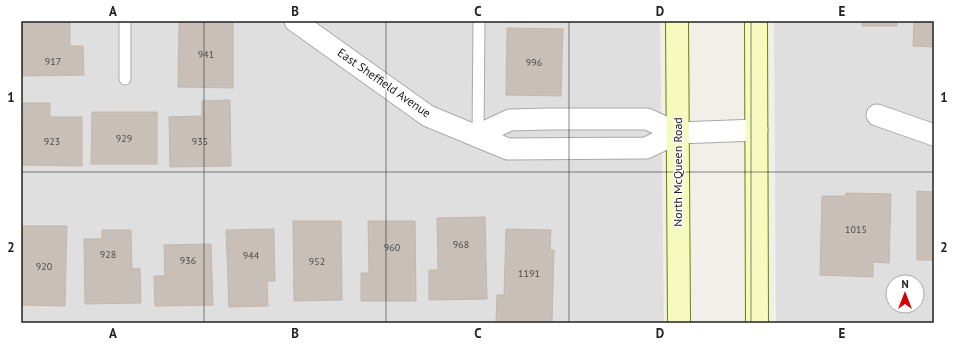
<svg xmlns="http://www.w3.org/2000/svg" width="955" height="344" font-family="'PT Sans',sans-serif">
<style>
.residential{fill:#e0dfdf;fill-rule:evenodd}
.building{fill:#c7bfb8;stroke:#c4b6ab}
.lines{fill:none;stroke-linecap:round;stroke-linejoin:round}
.service-casing{stroke:#a9a9a9;stroke-width:13}
.minor-casing{stroke:#a9a9a9;stroke-width:23}
.secondary-casing{stroke:#707d05;stroke-width:24}
.service{stroke:#fff;stroke-width:11}
.minor{stroke:#fff;stroke-width:21}
.secondary{stroke:#f7fabf;stroke-width:22}
.grid{fill:none;stroke:#222;stroke-width:1;stroke-opacity:0.55}
.labels{text-anchor:middle;stroke-width:3;stroke-linejoin:round;paint-order:stroke}
.number-label{font-size:10px;fill:#4b4948}
.street-label{font-size:12px;fill:#222;stroke:#fff}
.neatline{fill:none;stroke:#222;stroke-width:1.5}
.grid-label{font-size:13px;text-anchor:middle;font-weight:bold;fill:#222}
</style>
<rect width="100%" height="100%" fill="#f2efe9"/>
<g class="residential">
<path d="M21,21H660L664,323H21Z"/>
<path d="M774,21H934V323H776ZM893,282H917V306H893Z"/>
</g>
<g class="building">
<path d="M21,21H70V46H83L84,75L22,76Z"/>
<path d="M179,21H233V88L178,87Z"/>
<path d="M509,21H571L509,22Z"/>
<rect x="862" y="21" width="35" height="5"/>
<path d="M914,21H934V47L913,46Z"/>
<path d="M507,28L563,29L561,96L506,95Z"/>
<path d="M230,100L231,166L170,167L169,117L202,116V101Z"/>
<path d="M23,103H50V117H82V166L22,165Z"/>
<path d="M92,112H157V164H91Z"/>
<path d="M917,191L934,192V260H917Z"/>
<path d="M846,193L891,194L889,263L873,262V277L820,275L822,196H845Z"/>
<path d="M485,217L487,299L429,300V270H438L437,218Z"/>
<path d="M293,221H341L342,300L294,301Z"/>
<path d="M368,221H415L416,301H361V273H369Z"/>
<path d="M21,226H67L65,306L21,305Z"/>
<path d="M274,229L275,281H267L268,306L229,307L226,230Z"/>
<path d="M506,229L551,230L550,250H554L552,323H496L497,295H504Z"/>
<path d="M102,230H131L132,269L140,268L141,303L85,304L84,239H102Z"/>
<path d="M211,244L213,305L155,306L154,276H165L164,245Z"/>
</g>
<g class="lines">
<defs>
<g id="service">
<path d="M125,21V79"/>
<path d="M478,135L479,21"/>
</g>
<g id="minor">
<path d="M295,21L428,116L508,149L646,148L678,133L757,130"/>
<path d="M877,115L934,135"/>
<path d="M478,135L510,120L547,119H647L678,133"/>
</g>
<g id="secondary">
<path d="M677,21L679,323"/>
<path d="M756,21L757,323"/>
</g>
</defs>
<use href="#service" class="service-casing"/>
<use href="#minor" class="minor-casing"/>
<use href="#secondary" class="secondary-casing"/>
<use href="#service" class="service"/>
<use href="#minor" class="minor"/>
<use href="#secondary" class="secondary"/>
</g>
<path class="grid" d="M204,21V323M386,21V323M569,21V323M751,21V323M21,172H934"/>
<g class="labels">
<g class="number-label">
<text x="206" y="58">941</text>
<text x="53" y="65">917</text>
<text x="534" y="66">996</text>
<text x="124" y="142">929</text>
<text x="52" y="145">923</text>
<text x="200" y="145">935</text>
<text x="856" y="233">1015</text>
<text x="461" y="248">968</text>
<text x="392" y="251">960</text>
<text x="108" y="258">928</text>
<text x="251" y="259">944</text>
<text x="188" y="264">936</text>
<text x="317" y="265">952</text>
<text x="44" y="270">920</text>
<text x="529" y="277">1191</text>
</g>
<g class="street-label">
<text transform="translate(384 83) rotate(35)" y="4">East Sheffield Avenue</text>
<text transform="translate(678 172) rotate(-90)" y="4">North McQueen Road</text>
</g>
</g>
<rect width="955" height="344" fill="none" stroke="#ffffff" stroke-width="44"/>
<g transform="translate(905 294)"><circle r="19" fill="#ffffff" stroke="#a7a7a7"/>
<path d="M0-3L7 15L0 10L-7 15Z" fill="#d40000"/>
<text y="-6" font-size="11" font-weight="bold" text-anchor="middle" fill="#222222">N</text>
</g>
<rect x="22" y="22" width="911" height="300" class="neatline"/>
<g class="grid-label">
<text x="113" y="16">A</text>
<text x="295" y="16">B</text>
<text x="478" y="16">C</text>
<text x="660" y="16">D</text>
<text x="842" y="16">E</text>
<text x="11" y="102">1</text>
<text x="944" y="102">1</text>
<text x="11" y="252">2</text>
<text x="944" y="252">2</text>
<text x="113" y="338">A</text>
<text x="295" y="338">B</text>
<text x="478" y="338">C</text>
<text x="660" y="338">D</text>
<text x="842" y="338">E</text>
</g>
</svg>
